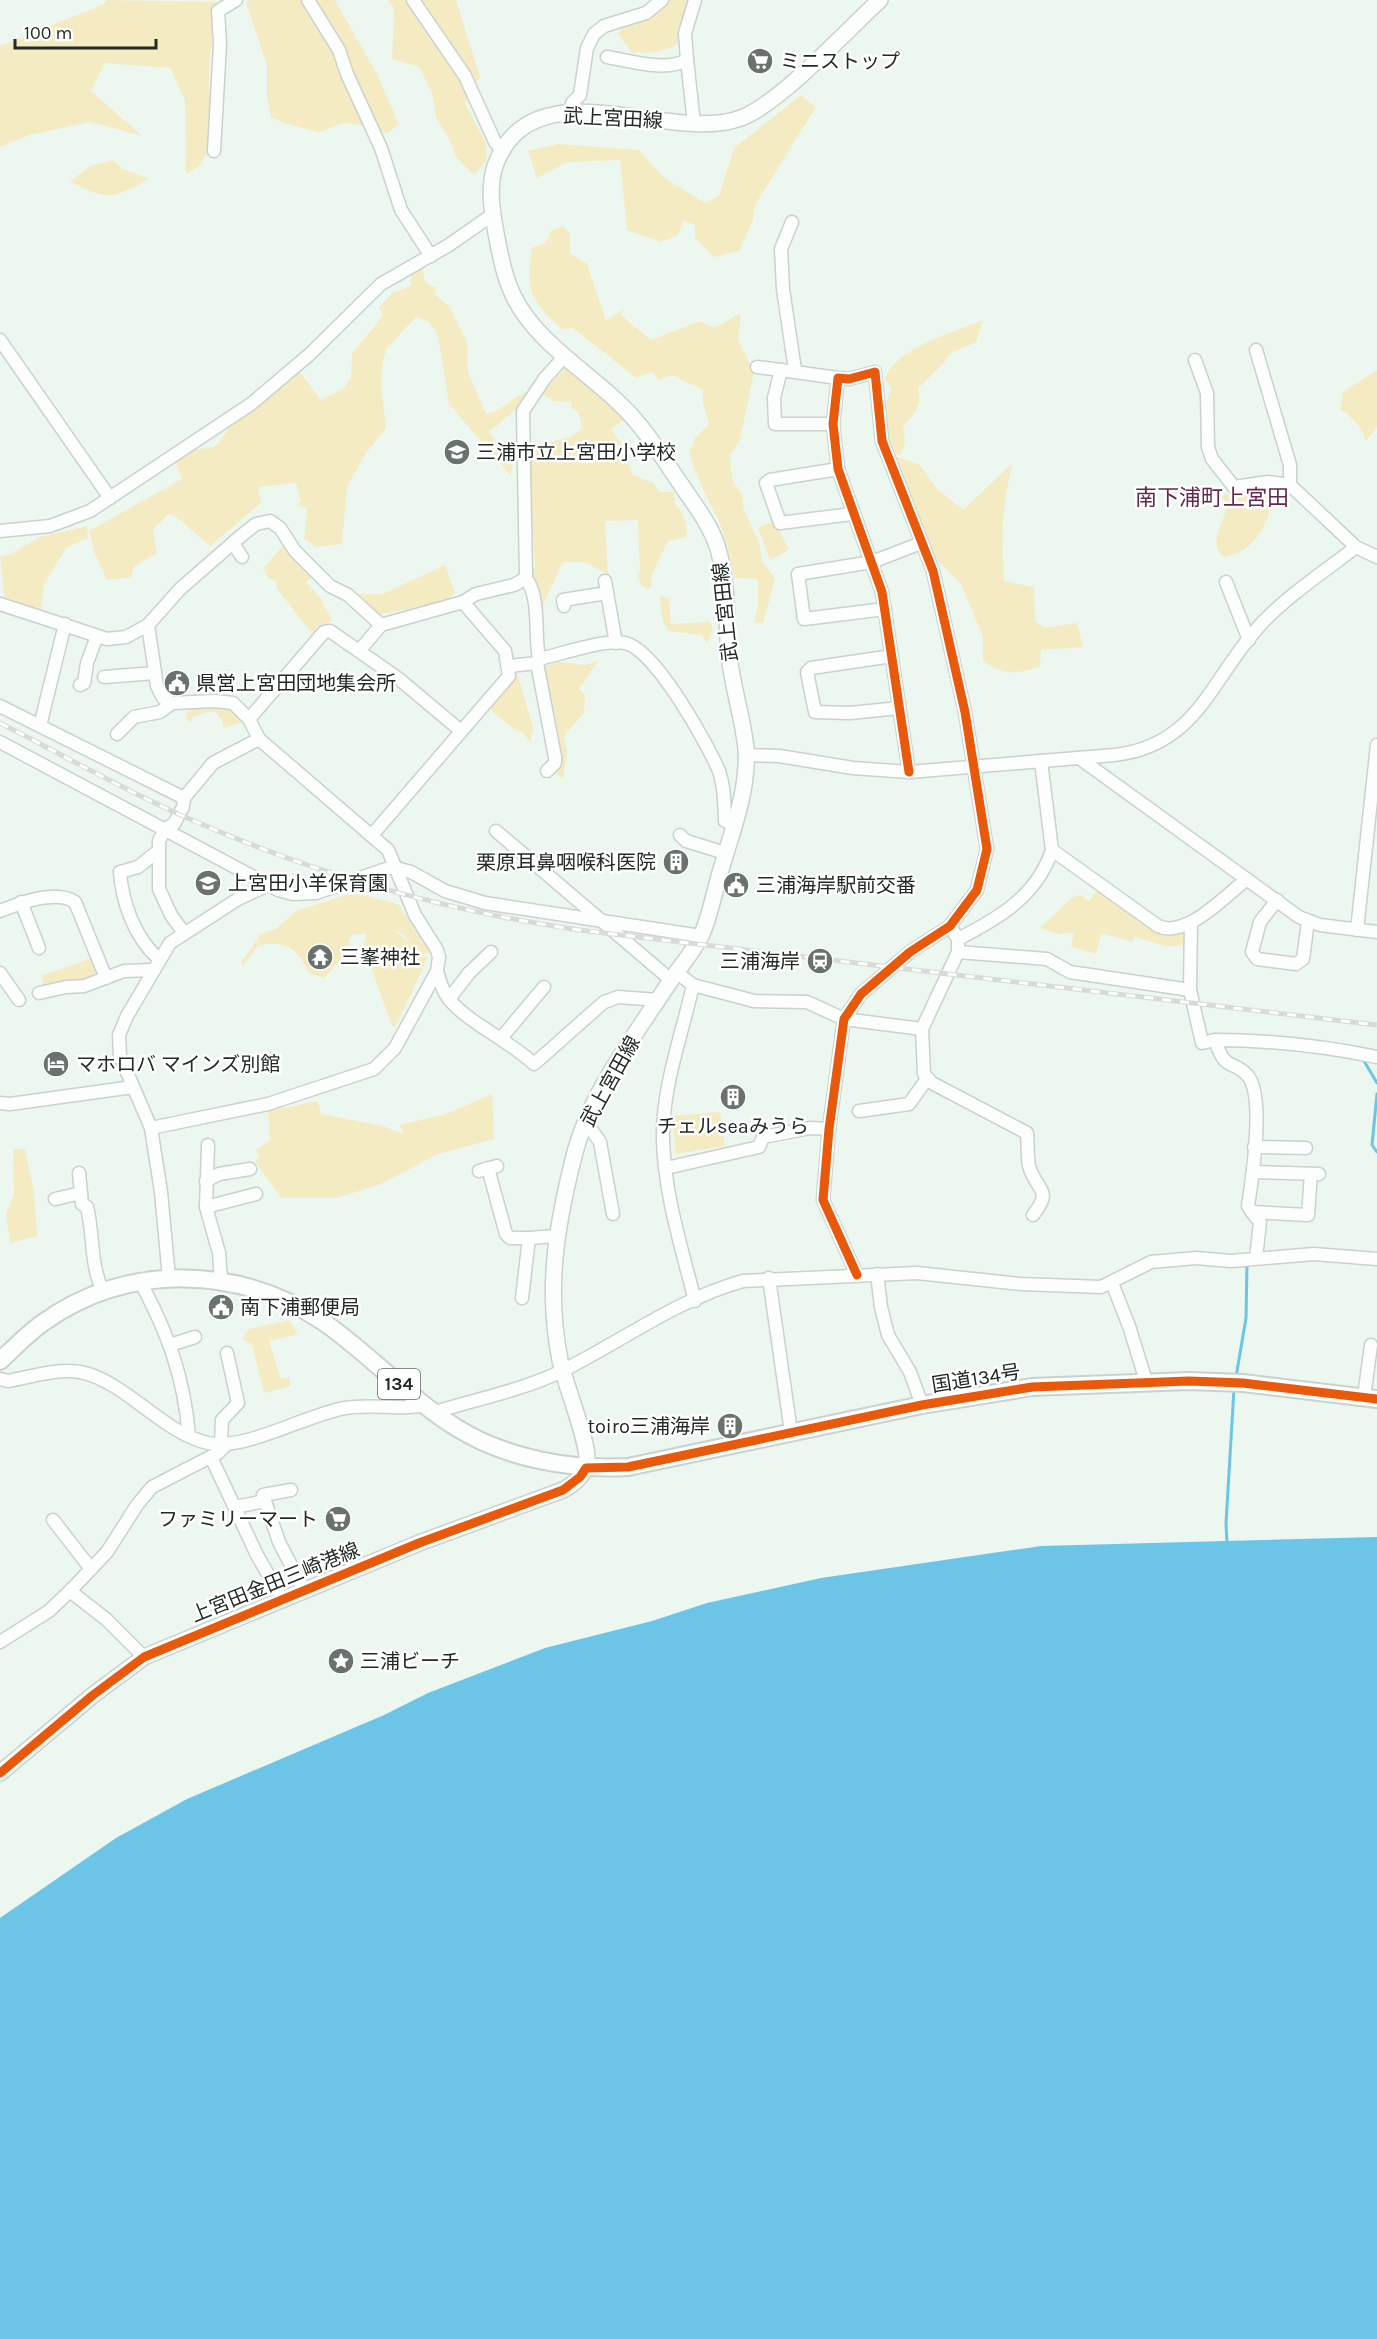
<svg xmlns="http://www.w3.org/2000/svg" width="1377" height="2339" font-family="Karla,'Noto Sans JP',sans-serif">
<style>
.green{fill:#f4ebc3}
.water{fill:#6cc5e6}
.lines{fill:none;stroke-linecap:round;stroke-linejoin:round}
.stream{stroke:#6cc5e6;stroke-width:3}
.minor-casing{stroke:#c9d2cc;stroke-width:15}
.major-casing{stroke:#c9d2cc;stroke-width:18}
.highway-casing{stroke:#c9d2cc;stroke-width:20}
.minor{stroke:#fcfefd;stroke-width:12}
.major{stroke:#fcfefd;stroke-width:15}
.highway{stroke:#fcfefd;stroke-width:16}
.rail-casing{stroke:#d7dbd8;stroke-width:5}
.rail{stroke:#fff;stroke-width:3;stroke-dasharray:9;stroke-linecap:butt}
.cycleway-casing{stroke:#fff;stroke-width:13}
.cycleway{stroke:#e8590c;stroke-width:9}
.labels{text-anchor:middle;stroke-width:5;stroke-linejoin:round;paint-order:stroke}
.shield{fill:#fff;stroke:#646a67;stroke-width:1.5}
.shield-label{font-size:18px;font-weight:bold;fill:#222a26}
.poi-label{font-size:20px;fill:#222a26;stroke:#fff;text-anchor:start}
.street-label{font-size:20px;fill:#222a26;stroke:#fff}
.quarter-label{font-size:22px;fill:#65284d;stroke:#fff}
</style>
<rect width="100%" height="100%" fill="#ecf7f0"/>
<g class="green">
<path d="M107,0L215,2C216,29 208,55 209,81C209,104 213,128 207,151C204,163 197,169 186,174L185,100L170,68L105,63L91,91L142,136L90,122L29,135L0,147V46L102,5Z"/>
<path d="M250,0H335L377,74L399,124L388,133L360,125L343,123L319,132L287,124L271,117L267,96V65L246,3Z"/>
<path d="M388,0H456L480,77L465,103L486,143L487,160L474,175L456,157L448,137L436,118L432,93L419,67L392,59L394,8Z"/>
<path d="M654,0H686L698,10C696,17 694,27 690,33C679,50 649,55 631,52L618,33Z"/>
<path d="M801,95L816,107L755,205L753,220L739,251L714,257L695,238V225L684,221L678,235L661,242L627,230L620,160L567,162L537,178L528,151L558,144L639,150L663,177L705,203L719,196L734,148Z"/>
<path d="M113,160L123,169L149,179C113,199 108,201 70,182L90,166Z"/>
<path d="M562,226L570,233V253L587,264L606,320L624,309L621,315L651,340L700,321L714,328L741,313L738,340L754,371L740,440L730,455L732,479L742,495L744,510L759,541L762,561L775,579L763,623L754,622L758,606V579L734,578C731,560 727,542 720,524C709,499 696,478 689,452L695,438L709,424L703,403V390L672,375L659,380L652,372L636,378L573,328L562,329C530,300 525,290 532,248L545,243L551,231Z"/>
<path d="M423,268L424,279L430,286L437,287L434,294L449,306L467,342L468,372L486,414C504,411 513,395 531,390L510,415L489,432L513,464L510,475L449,404L438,336L430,322L416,317L386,349L383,362L381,383L386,428L366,453L347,487L342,544L317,547L304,539L307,509L297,504L301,502L296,483L258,487L261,503L210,546L174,515L169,514L153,529L157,553L134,567L131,577L107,580L95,554L89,531L182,479L175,462L191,450L215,447L233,423L299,371L321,400L344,388L351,378L352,354L383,315L379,307L392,293L411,286V273Z"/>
<path d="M983,320L976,342L949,354L944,363L918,388C923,405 914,414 903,427L905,442L901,455L890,452L881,418L891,389L885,379C895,348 955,332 983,320Z"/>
<path d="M569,366L628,417L611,429L621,443L633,475L652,482L660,492H675L674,502C683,514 689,522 686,537L668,541L651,576L652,586L648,589L642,586L637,576L640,570L638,520L605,521L608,574L585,562H563L541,609L531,575L535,567L528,458L538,445L571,437L583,428L578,412L572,409L571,402L554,401L542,394L557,376Z"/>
<path d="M1377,370V426L1366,441C1361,425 1353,418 1340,409L1343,392Z"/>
<path d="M891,455L919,464L936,488L963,510L1013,463C1001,505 1002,537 1004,581L1034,587L1035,620L1044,628L1077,623L1083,647L1041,650L1040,666C1020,675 1001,675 983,661V637L961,584L931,554L918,514Z"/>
<path d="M1258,480L1276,489C1268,520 1260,550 1225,557C1205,544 1226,522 1226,506C1225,502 1223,499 1222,496Z"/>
<path d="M774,521L789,550L770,560L758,528Z"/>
<path d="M87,526L88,538L67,547L44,584L41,608L37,614L5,603L0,556L9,555L40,537Z"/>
<path d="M285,543L316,574L306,582L318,595L333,621L318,626L313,635L276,587L277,582L269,578L263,569Z"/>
<path d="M445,565L455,593L445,601L378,615L370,611L360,594H383Z"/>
<path d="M660,596L669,598L671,624L710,622L713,630L707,643L701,635L668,631L662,618Z"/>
<path d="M598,661L579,689L585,695L584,713L564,736L567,752L563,779L553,771L540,668L559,662L585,665Z"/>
<path d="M514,671L517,672L534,731L531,734V742L521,731H517L491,711L490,708L508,688Z"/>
<path d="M230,705L244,722L224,728C217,702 207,714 192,717V722L186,719L189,706Z"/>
<path d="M1099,888L1153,928L1185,931V944C1169,951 1150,941 1134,936L1133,942L1101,933L1096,954L1071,947L1074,933H1063L1062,935L1040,928L1073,897L1081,895L1089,901Z"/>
<path d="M358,894L398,904L432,953L420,954L403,934L394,930L411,944L419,956L428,957L396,1026H392L366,953L363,943L367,934H354L349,939L348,951L324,978L309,973C298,949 287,940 259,945L242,967V961L261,934L277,928L296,911L346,895Z"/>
<path d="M92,958L96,971L92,981L44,986L41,976Z"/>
<path d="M492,1094L494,1139L438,1154L379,1185L336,1198H281L255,1161L260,1158L256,1150L270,1140L268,1111L318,1101L321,1114L383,1126L403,1134L400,1125L446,1114Z"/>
<path d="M720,1112L725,1146L676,1154L672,1116Z"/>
<path d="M13,1149H25L34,1192L37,1236L10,1243L6,1214L14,1194Z"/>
<path d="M289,1320L298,1334L269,1341L281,1379L289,1377L291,1386L264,1393L252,1344L242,1339L249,1329Z"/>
</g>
<path class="water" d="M1377,1537V2339H0V1918L116,1838L187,1799L384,1715L428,1693L545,1648L652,1621L707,1603L821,1578L1041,1546Z"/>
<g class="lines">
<g class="stream">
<path d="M1364,1061L1377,1083"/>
<path d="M1377,1094L1372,1145L1377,1152"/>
<path d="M1236,1377L1246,1318L1247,1265"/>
<path d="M1227,1544L1226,1523L1234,1389"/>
</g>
<defs>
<g id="minor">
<path d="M308,0L339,50L347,74L381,148L401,210L431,256"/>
<path d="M413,0L465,76L495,142L503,151"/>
<path d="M607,57C632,61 665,72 687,60L685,33L695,0"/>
<path d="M687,60L694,123"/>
<path d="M571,112L572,103L580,95L587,48L594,34L604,26L646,13L662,0"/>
<path d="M214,151L220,44L218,11L236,0"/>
<path d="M792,222L781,249L783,289L795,370"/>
<path d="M0,340L110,498"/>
<path d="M1256,350L1290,465V485"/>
<path d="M1195,360L1207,393L1208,447L1212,459L1234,487L1268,482L1290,485L1356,547L1377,557"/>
<path d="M757,367L781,370"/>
<path d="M833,424H775L774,398L781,370L838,378"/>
<path d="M838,469L770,480L766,483L780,523L852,514"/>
<path d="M0,531L50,526L90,511L251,404L310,354L381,284L449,245L492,215"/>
<path d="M233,543L242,557"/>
<path d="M526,578C541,600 534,634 539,659"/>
<path d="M605,581L616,643"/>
<path d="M1226,582L1249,640"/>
<path d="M0,604L107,639L126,637L148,625L157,686L163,698L172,703L215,701L233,703L249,719L259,739L388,850L415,915L437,950L439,957L437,971L395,1048L374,1069L268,1104L151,1128"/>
<path d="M564,606L563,600L607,593"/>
<path d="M885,609L804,619L798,574L872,562L921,543"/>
<path d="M148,625L180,589L242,535L256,524L270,521L280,528L295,551L330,586L348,595L381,625"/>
<path d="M359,651L381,625L463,602L476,594L514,585L526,578L523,411L545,378L565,356"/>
<path d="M892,656L811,668L807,672L815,712L850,713L899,708"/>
<path d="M537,663L555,757V763L547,771"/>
<path d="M509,666L537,663L539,659C562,654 603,639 625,643C655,649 707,743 719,771C725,788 724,804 725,821L734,825"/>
<path d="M104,677L155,673"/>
<path d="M80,685L84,683L87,663L97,636"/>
<path d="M0,706L184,798"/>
<path d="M249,719L324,632L330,631L399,679L461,731"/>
<path d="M40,726L65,624"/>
<path d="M117,734L134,717L160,712L172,703"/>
<path d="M0,742L278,890L293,894L316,893L392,867L411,872L445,891L485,903L701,936"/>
<path d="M746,755L779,756L853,768L909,772L1114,755C1199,746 1212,675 1263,622C1290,594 1325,571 1356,547"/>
<path d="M1079,758L1299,917L1320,925L1377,932"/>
<path d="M1041,761L1052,850L1158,926C1186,939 1225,896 1247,879"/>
<path d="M496,831L671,980"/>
<path d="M372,835L509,676L505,651L463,602"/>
<path d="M680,835L686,841L725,853"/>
<path d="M158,851L138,867L120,872C122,902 135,939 159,959"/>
<path d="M1277,900L1260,922L1252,952L1257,959L1296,964L1303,959L1308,921"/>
<path d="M21,902L39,948"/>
<path d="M0,911C20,903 56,889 75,902L106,978"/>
<path d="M1191,923L1190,990L1202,1043L1215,1040C1226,1074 1232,1058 1248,1076C1265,1097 1252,1179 1248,1206L1252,1212L1308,1215L1311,1174"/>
<path d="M950,926L958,939V952L1047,959L1070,972L1190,990"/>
<path d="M1357,930L1377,745"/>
<path d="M184,933L171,915L159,889V841L165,829L174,824L183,807L184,798L213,763L259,739"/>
<path d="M958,939C999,918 1037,896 1052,850"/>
<path d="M958,952L922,1029L924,1074L932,1083L1027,1133C1028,1143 1027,1156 1029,1166C1036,1191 1054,1189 1033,1215"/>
<path d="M437,971C439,978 441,986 445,993C458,1018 511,1041 534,1064L604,1002L618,997L658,1000"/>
<path d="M676,972L693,985L754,1001L807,1002L844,1019L922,1029"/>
<path d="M0,973L19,1000"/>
<path d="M693,985C682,1035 662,1087 663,1139C664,1193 682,1249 695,1301"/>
<path d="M39,993L66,987L84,986L124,971L152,970"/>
<path d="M449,999L469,973L491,952"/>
<path d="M502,1037L544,987"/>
<path d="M1215,1040C1270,1040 1323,1046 1377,1057"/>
<path d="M0,1103L10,1104L133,1087"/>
<path d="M859,1111L909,1104L927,1079"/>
<path d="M586,1122L600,1142L613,1214"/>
<path d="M208,1145L206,1207L219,1253L221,1280"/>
<path d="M1254,1147L1306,1148"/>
<path d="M488,1168L506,1234L510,1238H529"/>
<path d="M666,1168L759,1147L763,1137L810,1128L829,1129"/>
<path d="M479,1171L497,1166"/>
<path d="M1253,1172L1319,1174"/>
<path d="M79,1173L82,1204L87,1207C94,1236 90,1265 103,1291"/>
<path d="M206,1181L219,1174L250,1169"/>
<path d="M55,1199L81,1193"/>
<path d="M206,1207L256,1194"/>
<path d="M1252,1212L1260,1222L1256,1258"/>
<path d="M877,1274L881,1307L888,1335L910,1372L922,1405"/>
<path d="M857,1275L823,1200L829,1129L844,1019L861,994L910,952L950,926L977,890L987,849L965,712L933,571L882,441L875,372L849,379L838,378L833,424L838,469L882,592L909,772"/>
<path d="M169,1278L161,1192L151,1128L120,1056L119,1035L127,1016L170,943L238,899L268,885"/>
<path d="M769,1278L791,1432"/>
<path d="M140,1281C168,1334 184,1376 189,1436"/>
<path d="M1112,1283L1129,1326L1146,1381"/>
<path d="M522,1298L529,1238L556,1236"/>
<path d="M170,1345L195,1337"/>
<path d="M0,1379L8,1381C31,1377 57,1368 80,1372C124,1380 164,1434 208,1443C245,1451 305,1415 345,1408C372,1403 400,1411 427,1405"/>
<path d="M1364,1397L1371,1345"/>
<path d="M435,1412C477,1399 523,1390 562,1371C622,1341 678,1299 743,1281L917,1273L1021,1284L1101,1287L1151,1262L1196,1258L1231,1261L1314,1254L1377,1259"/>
<path d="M221,1444L222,1420L238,1403L227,1353"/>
<path d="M211,1457L257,1555L282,1599"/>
<path d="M265,1501L263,1495L291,1490"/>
<path d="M235,1507L265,1501L279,1542L304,1590"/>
<path d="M53,1520L91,1569"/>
<path d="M72,1589L70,1591L107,1620L144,1657"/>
<path d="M0,1642L49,1611L72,1589L107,1552L137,1505L152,1487L218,1453L227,1444"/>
</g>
<path id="major" d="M0,1773L93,1695L144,1657L419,1543L563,1490C574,1484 585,1476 587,1462C589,1442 565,1385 560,1360C546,1290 556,1228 573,1160C588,1096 633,1038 669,983C679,968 693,952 701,936C709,919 713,898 718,880C729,839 749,793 746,749C743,717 732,687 729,654C726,620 728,583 718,549C711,525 694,504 680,483C662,457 645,428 622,406C587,371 537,343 514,297C504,277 500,254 496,233C492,211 488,188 495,166C532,63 669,145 741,118C779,104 847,30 880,0"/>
<path id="highway" d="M0,1361C14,1348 28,1333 44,1322C128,1263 237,1265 322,1321C369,1353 408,1398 457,1428C507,1459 571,1470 628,1467L922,1405L1032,1387L1189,1381L1243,1383L1377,1399"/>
</defs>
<use href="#minor" class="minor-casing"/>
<use href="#major" class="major-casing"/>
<use href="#highway" class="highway-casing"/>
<use href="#minor" class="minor"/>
<use href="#major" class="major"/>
<use href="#highway" class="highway"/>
<defs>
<path id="rail" d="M0,723C61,754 120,788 183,816C310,873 441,910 579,930L1377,1025"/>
</defs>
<use href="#rail" class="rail-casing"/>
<use href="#rail" class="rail"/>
<defs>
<g id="cycleway">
<path d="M857,1275L823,1200L829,1129L844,1019L861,994L910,952L950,926L977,890L987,849L965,712L933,571L882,441L875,372L849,379L838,378L833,424L838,469L882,592L909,772"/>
<path d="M0,1773L93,1695L144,1657L419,1543L563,1490L580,1477L586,1468L628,1467L922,1405L1032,1387L1189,1381L1243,1383L1377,1399"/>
</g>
</defs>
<use href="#cycleway" class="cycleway-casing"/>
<use href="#cycleway" class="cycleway"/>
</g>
<defs>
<symbol id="supermarket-disc" viewBox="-11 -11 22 22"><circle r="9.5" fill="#69726d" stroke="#fff"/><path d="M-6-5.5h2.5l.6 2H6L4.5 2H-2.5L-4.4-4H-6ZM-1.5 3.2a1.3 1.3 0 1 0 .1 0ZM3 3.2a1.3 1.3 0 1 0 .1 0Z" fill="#fff"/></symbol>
<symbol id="school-disc" viewBox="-11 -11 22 22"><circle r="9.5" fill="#69726d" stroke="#fff"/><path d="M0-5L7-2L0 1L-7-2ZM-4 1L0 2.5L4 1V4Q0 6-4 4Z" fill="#fff"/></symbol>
<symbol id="civic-disc" viewBox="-11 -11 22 22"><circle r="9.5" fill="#69726d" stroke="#fff"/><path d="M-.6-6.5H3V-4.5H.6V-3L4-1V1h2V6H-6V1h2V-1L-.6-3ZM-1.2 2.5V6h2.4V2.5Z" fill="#fff"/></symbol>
<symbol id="building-disc" viewBox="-11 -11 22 22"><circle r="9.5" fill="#69726d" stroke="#fff"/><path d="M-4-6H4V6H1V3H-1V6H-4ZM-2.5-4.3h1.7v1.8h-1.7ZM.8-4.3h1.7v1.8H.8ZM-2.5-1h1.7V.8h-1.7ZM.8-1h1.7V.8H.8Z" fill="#fff"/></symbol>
<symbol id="temple-disc" viewBox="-11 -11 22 22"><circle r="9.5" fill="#69726d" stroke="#fff"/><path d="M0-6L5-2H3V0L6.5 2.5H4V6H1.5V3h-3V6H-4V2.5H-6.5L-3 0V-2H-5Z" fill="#fff"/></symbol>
<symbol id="station-disc" viewBox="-11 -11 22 22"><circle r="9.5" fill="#69726d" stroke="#fff"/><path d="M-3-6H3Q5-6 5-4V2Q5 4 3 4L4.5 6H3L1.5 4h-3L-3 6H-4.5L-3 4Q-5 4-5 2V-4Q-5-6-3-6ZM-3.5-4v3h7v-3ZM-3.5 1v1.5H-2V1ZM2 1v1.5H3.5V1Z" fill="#fff"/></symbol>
<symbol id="hotel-disc" viewBox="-11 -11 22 22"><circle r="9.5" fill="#69726d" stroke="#fff"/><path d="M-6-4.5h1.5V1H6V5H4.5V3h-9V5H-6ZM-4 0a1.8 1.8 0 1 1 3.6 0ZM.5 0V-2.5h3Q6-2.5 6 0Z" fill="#fff"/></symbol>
<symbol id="sight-disc" viewBox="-11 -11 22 22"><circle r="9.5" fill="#69726d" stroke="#fff"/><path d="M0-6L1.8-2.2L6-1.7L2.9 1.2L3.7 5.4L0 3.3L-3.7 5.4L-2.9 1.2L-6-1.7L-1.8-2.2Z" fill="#fff"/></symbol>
</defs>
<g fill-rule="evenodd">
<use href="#supermarket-disc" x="745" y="46" width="30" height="30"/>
<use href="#school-disc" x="442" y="437" width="30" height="30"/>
<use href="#civic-disc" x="162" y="668" width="30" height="30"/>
<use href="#building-disc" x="661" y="847" width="30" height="30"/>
<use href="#school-disc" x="193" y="868" width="30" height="30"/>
<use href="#civic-disc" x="721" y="870" width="30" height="30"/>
<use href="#temple-disc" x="305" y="942" width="30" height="30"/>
<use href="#station-disc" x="805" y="946" width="30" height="30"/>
<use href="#hotel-disc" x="41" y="1049" width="30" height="30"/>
<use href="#building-disc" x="718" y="1082" width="30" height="30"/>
<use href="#civic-disc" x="206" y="1292" width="30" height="30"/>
<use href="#building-disc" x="715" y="1411" width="30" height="30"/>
<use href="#supermarket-disc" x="323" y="1504" width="30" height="30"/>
<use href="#sight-disc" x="326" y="1646" width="30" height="30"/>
</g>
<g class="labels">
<rect class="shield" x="378" y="1369" width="42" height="30" rx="4.5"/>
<g class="shield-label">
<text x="399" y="1390">134</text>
</g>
<g class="poi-label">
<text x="780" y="68">ミニストップ</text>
<text x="476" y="459">三浦市立上宮田小学校</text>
<text x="196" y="690">県営上宮田団地集会所</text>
<text x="656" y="869" text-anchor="end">栗原耳鼻咽喉科医院</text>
<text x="228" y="890">上宮田小羊保育園</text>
<text x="756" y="892">三浦海岸駅前交番</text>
<text x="340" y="964">三峯神社</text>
<text x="800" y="968" text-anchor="end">三浦海岸</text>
<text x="76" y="1071">マホロバ マインズ別館</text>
<text x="733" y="1133" text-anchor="middle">チェルseaみうら</text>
<text x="240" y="1314">南下浦郵便局</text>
<text x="710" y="1433" text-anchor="end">toiro三浦海岸</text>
<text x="318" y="1526" text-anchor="end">ファミリーマート</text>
<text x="360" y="1668">三浦ビーチ</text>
</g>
<g class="street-label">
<text transform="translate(613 118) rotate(3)" y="7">武上宮田線</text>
<text transform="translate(725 612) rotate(-96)" y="7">武上宮田線</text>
<text transform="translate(610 1081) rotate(-61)" y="7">武上宮田線</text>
<text transform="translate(976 1378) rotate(-9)" y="7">国道134号</text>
<text transform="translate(275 1582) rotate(-22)" y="7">上宮田金田三崎港線</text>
</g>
<g class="quarter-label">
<text x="1212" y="505">南下浦町上宮田</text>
</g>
</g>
<path d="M15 39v9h141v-9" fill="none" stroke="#222a26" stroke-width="3"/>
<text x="24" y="39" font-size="18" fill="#222a26" stroke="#ffffff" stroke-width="4.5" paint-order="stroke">100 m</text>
</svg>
